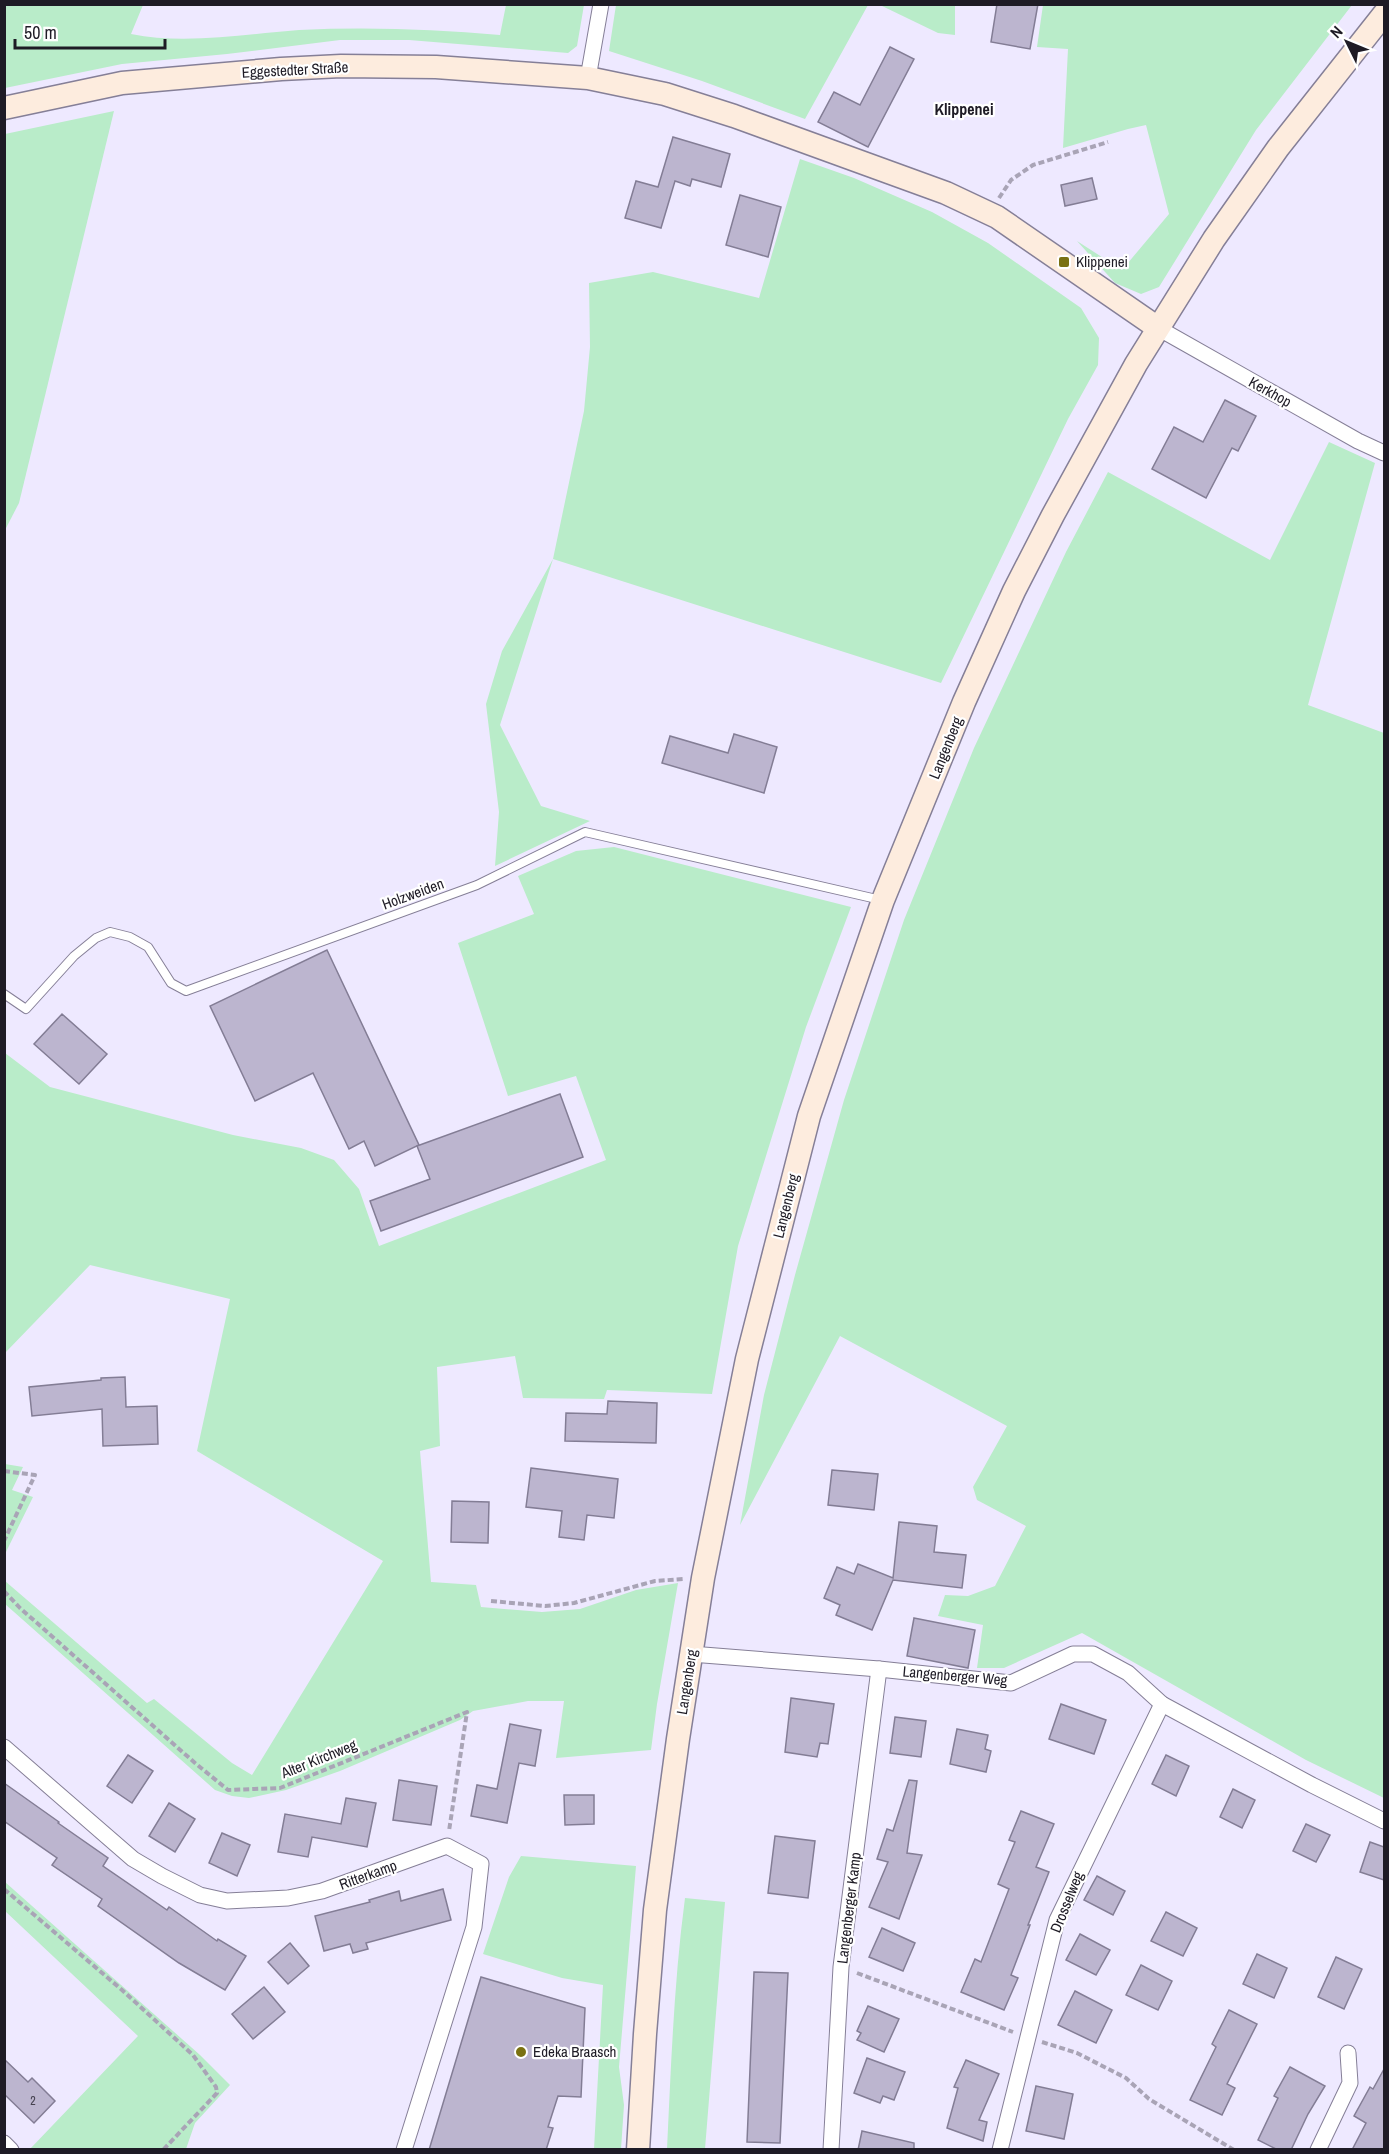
<svg xmlns="http://www.w3.org/2000/svg" width="1389" height="2154" font-family="'Archivo Narrow',sans-serif">
<style>
.green{fill:#b9ecc9}
.building{fill:#bcb5cf;stroke:#837d95;stroke-width:1.5}
.lines{fill:none;stroke-linecap:round;stroke-linejoin:round}
.lane-casing{stroke:#857f97;stroke-width:10}
.street-casing{stroke:#857f97;stroke-width:17}
.secondary-casing{stroke:#857f97;stroke-width:25}
.path{stroke:#a9a4b6;stroke-width:4;stroke-dasharray:6 3;stroke-linecap:butt}
.lane{stroke:#fff;stroke-width:8}
.street{stroke:#fff;stroke-width:15}
.secondary{stroke:#fdecde;stroke-width:22}
.poi-dot{fill:#7a7111;stroke:#fff;stroke-width:2}
.labels{text-anchor:middle;stroke-width:4.5;stroke-linejoin:round;paint-order:stroke}
.number-label{font-size:12px;fill:#464250}
.street-label{font-size:15px;fill:#1e1b25;stroke:#fff}
.poi-label{font-size:15px;fill:#1e1b25;stroke:#fff;text-anchor:start}
.neighbourhood-label{font-size:16px;font-weight:bold;fill:#1e1b25;stroke:#fff}
</style>
<rect width="100%" height="100%" fill="#eee9ff"/>
<g class="green">
<path d="M5,4L143,5L131,34C185,45 244,34 299,30C366,27 433,29 500,35L506,5H584L577,46L568,53L409,40H340L227,54L122,64L5,88Z"/>
<path d="M616,5V4L868,5L805,119L702,81L609,51Z"/>
<path d="M880,5H955V35L938,33Z"/>
<path d="M1043,5V4L1352,5L1256,130L1159,287L1141,294L1115,283L1077,241L1122,270L1169,214L1146,125L1128,129L1063,148L1068,49L1037,47Z"/>
<path d="M114,111L19,503L5,530V134Z"/>
<path d="M800,159L854,178L932,212L988,243L1081,308L1099,338L1098,365L1068,419L941,683L553,559L500,725L541,806L590,821L495,866L499,812L486,704L502,651L553,559L584,411L590,347L589,283L653,272L759,298Z"/>
<path d="M1329,442L1375,463L1308,705L1384,733V1798L1306,1760L1082,1633L1004,1668H977L983,1625L938,1616L945,1595L968,1596L995,1586L1026,1526L977,1500L973,1487L1007,1426L840,1336L740,1525L764,1395L795,1275L844,1100L904,920L974,748L1066,552L1108,472L1270,560Z"/>
<path d="M614,847L851,907L806,1027L738,1246L712,1394L607,1390L604,1399L523,1398L515,1356L437,1367L440,1446L420,1451L431,1582L476,1585L481,1607L542,1612L580,1609L636,1590L678,1583L657,1704L651,1750L556,1758L564,1701H528L473,1711L460,1720L340,1771L286,1790L249,1798L232,1796L215,1790L5,1604V1581L147,1703L154,1699L232,1763L252,1775L383,1561L197,1451L230,1299L90,1265L5,1353V1053L50,1087L233,1135L301,1148L334,1160L359,1189L379,1246L606,1160L576,1076L508,1096L458,943L534,914L518,876L576,851Z"/>
<path d="M5,1464L23,1467L12,1490L33,1497L5,1554Z"/>
<path d="M521,1856L636,1866L619,2067L624,2105L621,2149H594L603,1985L562,1978L483,1954L509,1877Z"/>
<path d="M5,1882L200,2055L230,2085L195,2123L186,2149H30L138,2036L5,1911Z"/>
<path d="M685,1898L725,1902L705,2149H667C671,2066 674,1981 685,1898Z"/>
</g>
<g class="building">
<path d="M997,4H1038L1030,49L991,42Z"/>
<path d="M890,47L914,59L868,147L818,122L834,92L860,105Z"/>
<path d="M673,137L730,154L721,187L692,179L690,186L675,181L661,228L625,218L636,181L658,187Z"/>
<path d="M1092,178L1097,199L1065,206L1061,185Z"/>
<path d="M740,195L781,207L768,257L726,245Z"/>
<path d="M1225,400L1256,416L1238,451L1232,448L1206,498L1152,469L1174,427L1203,442Z"/>
<path d="M734,734L777,747L764,793L662,763L670,736L728,753Z"/>
<path d="M327,950L419,1145L375,1166L364,1141L349,1149L313,1073L255,1101L210,1006Z"/>
<path d="M62,1014L107,1054L79,1084L34,1044Z"/>
<path d="M560,1094L583,1157L381,1231L370,1201L430,1179L417,1146Z"/>
<path d="M125,1377L126,1407L157,1406L158,1444L103,1446L102,1409L32,1416L29,1387L101,1380V1378Z"/>
<path d="M608,1401L657,1403L656,1443L565,1441L566,1413L607,1414Z"/>
<path d="M531,1468L618,1479L614,1518L587,1515L584,1540L559,1537L562,1511L526,1507Z"/>
<path d="M832,1470L878,1474L874,1510L828,1505Z"/>
<path d="M452,1501L489,1502L488,1543L451,1542Z"/>
<path d="M899,1522L937,1526L934,1552L966,1555L962,1588L893,1580L872,1630L836,1615L840,1605L824,1598L837,1567L854,1574L858,1564L893,1578Z"/>
<path d="M914,1618L975,1630L968,1668L907,1656Z"/>
<path d="M791,1698L834,1704L828,1744L820,1743L817,1757L785,1752Z"/>
<path d="M1061,1704L1106,1720L1094,1754L1049,1739Z"/>
<path d="M895,1717L926,1721L921,1757L890,1753Z"/>
<path d="M510,1724L541,1730L535,1766L519,1763L507,1823L471,1816L477,1785L497,1789Z"/>
<path d="M957,1729L988,1735L985,1749L991,1751L986,1772L950,1764Z"/>
<path d="M128,1755L153,1771L132,1803L107,1786Z"/>
<path d="M1166,1755L1189,1766L1176,1796L1152,1784Z"/>
<path d="M399,1780L437,1786L431,1825L393,1820Z"/>
<path d="M909,1780L917,1781L907,1853L922,1855L899,1919L869,1907L888,1862L877,1859L887,1829L893,1831Z"/>
<path d="M4,1783L59,1822L58,1823L108,1858L103,1866L167,1910L169,1907L217,1941L218,1939L246,1956L225,1990L179,1963L98,1906L102,1899L52,1865L57,1858L4,1821Z"/>
<path d="M1233,1789L1255,1800L1242,1828L1220,1817Z"/>
<path d="M564,1795H594V1824L565,1825Z"/>
<path d="M346,1798L376,1803L367,1847L312,1837L308,1857L278,1852L285,1814L341,1824Z"/>
<path d="M169,1803L195,1819L175,1852L149,1836Z"/>
<path d="M1021,1811L1054,1824L1036,1867L1049,1872L1028,1925H1030L1011,1975L1018,1978L1004,2010L961,1992L975,1959L981,1962L1009,1889L998,1884L1015,1842L1009,1840Z"/>
<path d="M1306,1824L1330,1835L1316,1862L1293,1851Z"/>
<path d="M222,1833L250,1845L237,1876L209,1863Z"/>
<path d="M775,1836L815,1841L808,1898L768,1893Z"/>
<path d="M1370,1842L1384,1847V1880L1360,1872Z"/>
<path d="M1097,1876L1125,1891L1113,1915L1084,1900Z"/>
<path d="M443,1889L451,1920L366,1943L368,1949L353,1953L350,1944L324,1951L315,1916L370,1902L369,1900L399,1891L401,1901Z"/>
<path d="M1166,1912L1197,1928L1183,1956L1151,1941Z"/>
<path d="M882,1928L915,1943L903,1971L869,1957Z"/>
<path d="M1080,1934L1110,1950L1096,1975L1066,1960Z"/>
<path d="M290,1943L309,1966L288,1984L268,1962Z"/>
<path d="M1257,1954L1287,1968L1274,1998L1243,1984Z"/>
<path d="M1336,1957L1362,1969L1344,2009L1318,1997Z"/>
<path d="M1141,1965L1172,1981L1158,2010L1126,1995Z"/>
<path d="M754,1972L788,1973L780,2143L747,2142Z"/>
<path d="M481,1977L585,2008L581,2097L558,2096L548,2127L553,2128L546,2150H429Z"/>
<path d="M264,1987L285,2012L253,2039L232,2014Z"/>
<path d="M1075,1991L1112,2010L1096,2043L1058,2025Z"/>
<path d="M868,2006L899,2019L884,2052L857,2040L861,2033L857,2031Z"/>
<path d="M1229,2010L1257,2024L1227,2084L1235,2088L1222,2115L1190,2100L1216,2047L1212,2044Z"/>
<path d="M867,2058L905,2072L894,2100L883,2096L880,2103L854,2093Z"/>
<path d="M4,2059L28,2082L32,2078L55,2101L34,2123L4,2094Z"/>
<path d="M966,2060L999,2074L979,2120L987,2122L983,2141L947,2128L958,2088L954,2087Z"/>
<path d="M1290,2067L1325,2086L1308,2114L1291,2150H1278L1258,2140L1278,2098L1274,2096Z"/>
<path d="M1384,2069V2150H1352L1366,2123L1354,2116L1370,2087L1373,2089Z"/>
<path d="M1036,2086L1073,2094L1064,2139L1026,2131Z"/>
<path d="M862,2131L914,2143V2150H858Z"/>
</g>
<g class="lines">
<defs>
<path id="lane" d="M4,994L26,1009L74,956L96,938L110,932L130,937L148,947L171,983L186,991L477,885L585,832L881,900"/>
<g id="street">
<path d="M588,78L601,4"/>
<path d="M1158,328L1358,441L1384,453"/>
<path d="M691,1654L879,1669L1011,1683L1073,1654H1093L1128,1673L1162,1704L1312,1785L1384,1821"/>
<path d="M4,1747L133,1859L162,1876L200,1895L227,1901L288,1898L322,1891L447,1846L481,1864L474,1927L404,2150"/>
<path d="M4,2143L11,2150"/>
<path d="M831,2150L841,1967L879,1669"/>
<path d="M1000,2150L1057,1920L1162,1704"/>
<path d="M1318,2150L1350,2083L1348,2053"/>
</g>
<g id="secondary">
<path d="M4,108L122,83L281,69L341,66L436,67L588,78L665,94L734,116L946,193L997,217L1158,328"/>
<path d="M638,2150L645,2034L655,1910L678,1739L703,1578L747,1359L809,1116L883,900L964,702L1014,591L1053,515L1136,364L1214,239L1278,148L1384,14"/>
</g>
</defs>
<use href="#lane" class="lane-casing"/>
<use href="#street" class="street-casing"/>
<use href="#secondary" class="secondary-casing"/>
<g class="path">
<path d="M999,198L1011,180L1033,165L1108,142"/>
<path d="M4,1471L35,1475L4,1541"/>
<path d="M4,1591L20,1608L195,1763L228,1790L280,1788L467,1712L449,1831"/>
<path d="M491,1601L545,1606L574,1603L655,1581L684,1579"/>
<path d="M4,1889L122,1990L193,2055L216,2087L217,2093L163,2150"/>
<path d="M857,1973L1013,2032"/>
<path d="M1042,2042L1077,2053L1126,2078L1149,2099L1234,2150"/>
</g>
<use href="#lane" class="lane"/>
<use href="#street" class="street"/>
<use href="#secondary" class="secondary"/>
</g>
<g class="poi-dot">
<rect x="1058" y="256" width="12" height="12" rx="3"/>
<circle cx="521" cy="2052" r="6"/>
</g>
<g class="labels">
<g class="number-label">
<text x="33" y="2105">2</text>
</g>
<g class="street-label">
<text transform="translate(295 70) rotate(-3)" y="5">Eggestedter Straße</text>
<text transform="translate(1270 392) rotate(29)" y="5">Kerkhop</text>
<text transform="translate(946 748) rotate(-68)" y="5">Langenberg</text>
<text transform="translate(413 894) rotate(-20)" y="5">Holzweiden</text>
<text transform="translate(786 1206) rotate(-76)" y="5">Langenberg</text>
<text transform="translate(955 1676) rotate(5)" y="5">Langenberger Weg</text>
<text transform="translate(687 1682) rotate(-81)" y="5">Langenberg</text>
<text transform="translate(319 1759) rotate(-22)" y="5">Alter Kirchweg</text>
<text transform="translate(368 1875) rotate(-20)" y="5">Ritterkamp</text>
<text transform="translate(1067 1902) rotate(-68)" y="5">Drosselweg</text>
<text transform="translate(849 1908) rotate(-83)" y="5">Langenberger Kamp</text>
</g>
<g class="poi-label">
<text x="1076" y="267">Klippenei</text>
<text x="533" y="2057">Edeka Braasch</text>
</g>
<g class="neighbourhood-label">
<text x="964" y="115">Klippenei</text>
</g>
</g>
<rect width="1389" height="2154" fill="none" stroke="#1e1b25" stroke-width="12"/>
<g transform="translate(1347 42) rotate(313)" stroke="#ffffff" stroke-width="4.5" paint-order="stroke">
<path d="M0-4.5L10 22L0 15L-10 22Z" fill="#1e1b25"/>
<text y="-9" font-size="16" font-weight="bold" text-anchor="middle" fill="#1e1b25">N</text>
</g>
<path d="M15 39v9h150v-9" fill="none" stroke="#1e1b25" stroke-width="3"/>
<text x="24" y="39" font-size="18" fill="#1e1b25" stroke="#ffffff" stroke-width="4.5" paint-order="stroke">50 m</text>
</svg>
